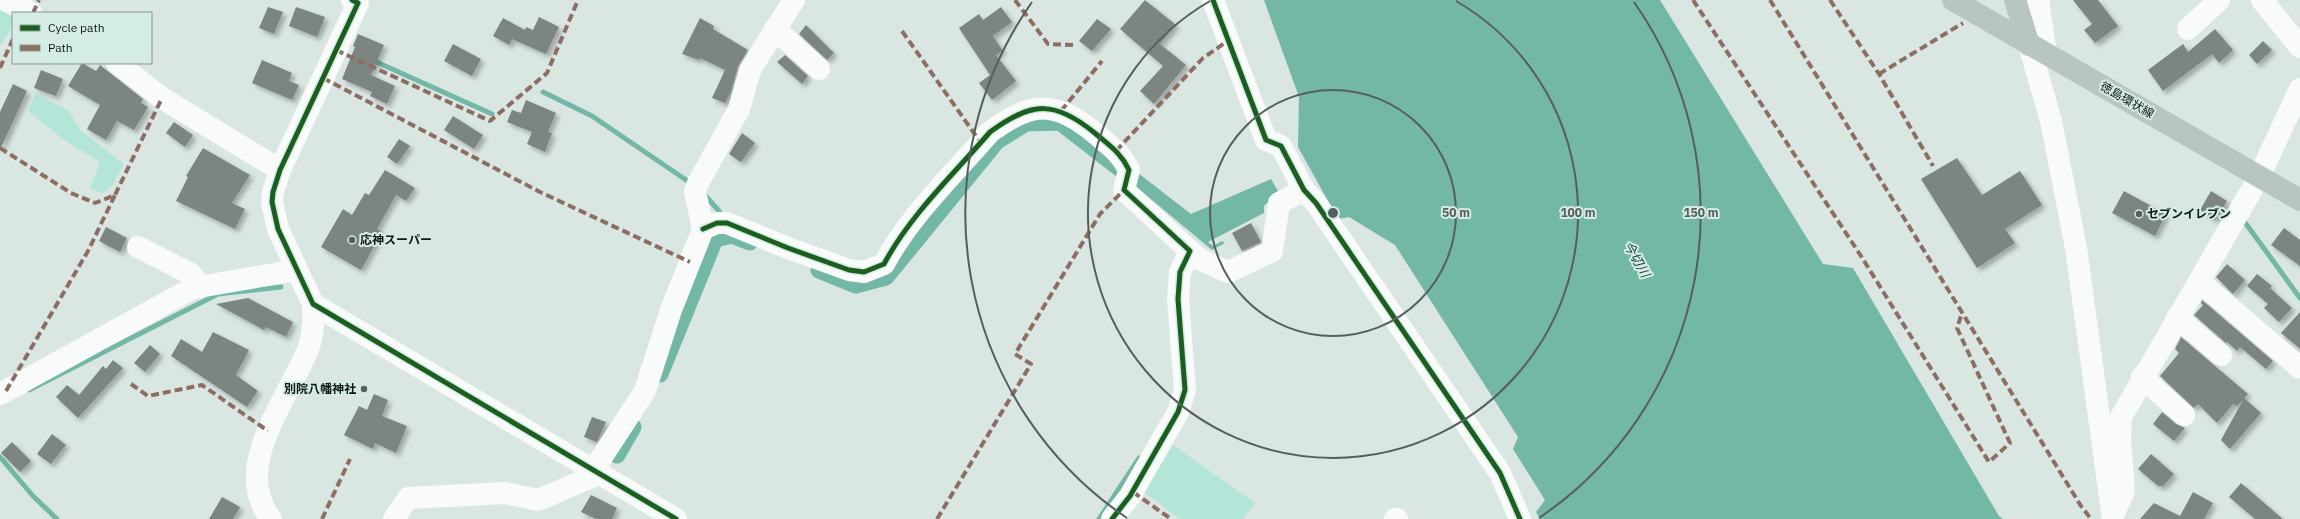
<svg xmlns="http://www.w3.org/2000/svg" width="2300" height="519" font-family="'IBM Plex Sans','Noto Sans JP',sans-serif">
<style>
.green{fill:#b3e6d8}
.water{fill:#73b7a6}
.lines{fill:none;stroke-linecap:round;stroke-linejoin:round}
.stream{stroke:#73b7a6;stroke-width:5}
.canal{stroke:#73b7a6;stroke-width:17}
.building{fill:#7b8582;filter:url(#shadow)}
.minor{stroke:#f9fbfb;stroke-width:22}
.major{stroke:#b8c5c3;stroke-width:22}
.quiet{stroke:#8d6e63;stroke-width:4;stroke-dasharray:8 4;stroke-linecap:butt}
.cycleway-casing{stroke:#d4ece4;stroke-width:8}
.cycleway{stroke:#1b5e20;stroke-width:5}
.ring{fill:none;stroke:#565f5d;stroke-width:2}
.poi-dot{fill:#565f5d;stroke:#d4ece4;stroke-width:1.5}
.labels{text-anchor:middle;stroke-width:4;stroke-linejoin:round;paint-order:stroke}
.street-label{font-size:12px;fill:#0f1715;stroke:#d4ece4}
.poi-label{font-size:12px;font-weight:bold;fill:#0f1715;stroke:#d4ece4;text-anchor:start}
.water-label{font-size:13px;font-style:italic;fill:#143e34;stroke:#d4ece4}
.centre{fill:#565f5d;stroke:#d4ece4;stroke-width:2}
.ring-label{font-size:12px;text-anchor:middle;font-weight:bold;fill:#565f5d;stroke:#d4ece4;stroke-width:4;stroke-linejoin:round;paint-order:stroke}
</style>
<defs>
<filter id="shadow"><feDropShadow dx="3.5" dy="3.5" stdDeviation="2" flood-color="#0004"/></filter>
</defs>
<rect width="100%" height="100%" fill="#dae6e2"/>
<g class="green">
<path d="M0,0L13,13V25L0,46Z"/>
<path d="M36,93L69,111L80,130L124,164L112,186L103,193L90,189L100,162L63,139L28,111Z"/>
<path d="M1173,445L1255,503L1243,519H1180L1144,492Z"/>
</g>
<g class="water">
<path d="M1264,0H1660L1823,264L1853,268L1999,516L2003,519H1540L1536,512L1545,500L1513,449L1518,437L1395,245L1349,217L1338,219L1298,147L1299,97Z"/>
<path d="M1138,173L1191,214L1271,179L1278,191L1264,206V213L1208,242L1213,246L1222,241L1225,243L1212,250L1134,185Z"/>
</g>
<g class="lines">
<g class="stream">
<path d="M372,60L492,114"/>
<path d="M543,92L592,116L692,184"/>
<path d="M703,193L719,211L721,218"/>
<path d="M2244,221L2300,298"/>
<path d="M29,390L218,294L281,287"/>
<path d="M0,457L33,496L57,519"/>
<path d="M1099,519L1139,458"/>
</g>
<g class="canal">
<path d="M819,270L856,285L886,277L997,141L1026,123L1060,122L1127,174"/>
<path d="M660,374L715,239L732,235L750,242"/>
<path d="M617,455L633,427"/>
</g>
</g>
<g class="building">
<path d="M1145,0L1176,25L1160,44L1186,65L1154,104L1140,91L1163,66L1120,29Z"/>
<path d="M2073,0H2098L2118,26L2095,43L2084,30L2092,24Z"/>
<path d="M268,7L283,12L274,34L259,28Z"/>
<path d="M296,7L325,17L317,37L289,26Z"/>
<path d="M1001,7L1012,22L993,36L1003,51L996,55L1016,81L992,100L979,83L990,75L959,28L979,14L983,20Z"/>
<path d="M539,17L559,27L546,54L512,39L509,45L493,36L503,18L525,30L526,27L533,30Z"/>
<path d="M700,18L714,26L713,29L748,50L738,66L731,92L725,103L712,98L725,70L700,58L699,60L682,54Z"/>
<path d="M1097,19L1111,29L1092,51L1079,41Z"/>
<path d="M806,25L834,53L827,60L799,34Z"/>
<path d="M2215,29L2233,50L2219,63L2212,54L2163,91L2148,70L2183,44L2188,52Z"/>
<path d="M358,34L384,45L371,75L395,86L387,104L370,96L372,92L342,79L355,47L353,46Z"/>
<path d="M2263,41L2272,50L2257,64L2249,55Z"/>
<path d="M453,44L481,59L472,76L444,61Z"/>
<path d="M785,55L808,76L802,84L777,62Z"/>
<path d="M262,60L292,73L289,81L299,85L292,100L252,83Z"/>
<path d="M82,63L96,71L100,65L143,99L141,103L148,107L134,130L117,121L106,140L87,129L100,105L68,86Z"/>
<path d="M41,70L63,79L56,96L34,88Z"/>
<path d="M13,84L27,91L0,150V112Z"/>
<path d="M526,100L556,113L548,132L552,133L545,152L527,144L532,132L507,122L512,110L521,113Z"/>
<path d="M453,116L483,135L474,149L444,130Z"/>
<path d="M174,122L193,135L185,147L166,133Z"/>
<path d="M742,133L755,143L741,162L729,154Z"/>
<path d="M399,139L410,146L397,164L387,157Z"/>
<path d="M203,148L250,175L232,203L245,209L235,229L176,201L188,177L186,176Z"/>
<path d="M1957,158L1982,195L2020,171L2042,205L2005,229L2015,243L1977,268L1921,179Z"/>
<path d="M385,170L415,188L406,201L396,195L377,229L382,232L361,270L321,247L343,209L352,215L365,193L369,195Z"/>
<path d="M2124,191L2166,214L2155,236L2112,213Z"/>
<path d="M2211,191L2227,201L2215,220L2200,210Z"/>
<path d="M1251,223L1261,242L1242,251L1232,233Z"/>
<path d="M106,227L127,238L120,252L99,241Z"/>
<path d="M2284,228L2300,240V266L2271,245Z"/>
<path d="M2227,264L2245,280L2233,294L2216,277Z"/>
<path d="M2257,274L2272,286L2270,288L2292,308L2279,322L2264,308L2268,304L2247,286Z"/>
<path d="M248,298L293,322L286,337L266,327L264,330L216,304Z"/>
<path d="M2202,300L2273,361L2266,369L2240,347L2237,351L2227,342L2226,343L2194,315L2203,305L2201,304Z"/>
<path d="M2300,312V349L2281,333Z"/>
<path d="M213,332L249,350L236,375L258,391L247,407L171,356L181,339L202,352Z"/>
<path d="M2181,337L2248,394L2244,398L2261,413L2230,449L2221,440L2243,400L2237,406L2233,404L2217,423L2198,404L2194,408L2160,376L2179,353L2175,349Z"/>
<path d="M150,345L160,354L145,372L134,363Z"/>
<path d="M113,360L123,368L78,418L56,397L67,385L79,395L103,366L106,369Z"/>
<path d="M374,394L388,400L382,416L407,426L396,453L375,443L373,449L344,435L359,406L367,410Z"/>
<path d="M2162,412L2176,424L2185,428L2174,441L2153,424Z"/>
<path d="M592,417L606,422L597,442L584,437Z"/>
<path d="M52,434L66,445L51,464L37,454Z"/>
<path d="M12,442L31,461L20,472L1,453Z"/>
<path d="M2151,454L2174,474L2163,486H2158L2138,469Z"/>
<path d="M2241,483L2283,519H2255L2229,497Z"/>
<path d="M2193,492L2213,503L2204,519H2140L2154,503L2180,516Z"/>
<path d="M591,495L617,508L612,519H596L581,512Z"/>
<path d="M222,497L240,507L233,519H209Z"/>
</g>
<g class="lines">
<g class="minor">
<path d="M5,0L31,13"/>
<path d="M352,0L358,3L280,170L273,192L272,202L278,229L313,304L676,519"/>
<path d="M1213,0L1266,140L1281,146L1304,190L1316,203L1500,473L1520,519"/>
<path d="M2038,0L2046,54"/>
<path d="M2262,0L2300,47"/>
<path d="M775,29L819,69"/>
<path d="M2188,29L2219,0"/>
<path d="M2029,45L2051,121L2076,248L2113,519"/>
<path d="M117,63L162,98L280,170"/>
<path d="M703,229L717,223H727L788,248L849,270L864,272L884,264C910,215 954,174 990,132C1032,101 1055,100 1096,134C1110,146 1121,153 1129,170L1124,190L1190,251L1180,272L1178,299L1185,390L1178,412L1130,496L1112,519"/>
<path d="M138,247L191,274L201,287"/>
<path d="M1190,251L1201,260L1228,272L1272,251L1279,203L1304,190"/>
<path d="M2199,281L2300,368"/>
<path d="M2177,317L2221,355"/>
<path d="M2142,377L2184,415"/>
<path d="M0,394L193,288L297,270"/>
<path d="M594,469L645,391L671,310L703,229L695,191L698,183L739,109L750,70L794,0"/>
<path d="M2113,515L2124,491L2120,441L2121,417L2259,177L2300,89"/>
<path d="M271,519C230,467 289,398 308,349C314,334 314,319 313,304"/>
<path d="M394,519L408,498L505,493L538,500L601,473"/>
<path d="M1395,519H1397"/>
</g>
<g class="major">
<path d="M1953,0L2300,200"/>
<path d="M2015,0L2029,45"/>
</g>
<g class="quiet">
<path d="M1015,0L1048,44L1074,45"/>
<path d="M1693,0L1861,256L1989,462L2010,443L1957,328L1962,313"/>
<path d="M1770,0L2081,506L2091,519"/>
<path d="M1830,0L1879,74L1933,166"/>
<path d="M33,13L39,0"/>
<path d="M902,31L981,143"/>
<path d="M336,50L490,121L547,73L578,0"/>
<path d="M0,68L13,39"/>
<path d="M1879,74L1963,23"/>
<path d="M323,78L540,192L690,262"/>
<path d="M1061,111L1102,61"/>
<path d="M0,148L71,193L95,203L115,195L162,98"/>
<path d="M1116,151L1203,58L1229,40"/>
<path d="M131,384L148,396L202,385L268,431"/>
<path d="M6,391L88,251L115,195"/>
<path d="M1133,492L1171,519"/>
<path d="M322,519L350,459"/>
<path d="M937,519L1031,364L1015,354L1100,214L1124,190"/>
</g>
<defs>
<g id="cycleway">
<path d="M352,0L358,3L280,170L273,192L272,202L278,229L313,304L676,519"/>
<path d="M1213,0L1266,140L1281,146L1304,190L1316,203L1500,473L1520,519"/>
<path d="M703,229L717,223H727L788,248L849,270L864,272L884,264C910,215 954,174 990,132C1032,101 1055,100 1096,134C1110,146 1121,153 1129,170L1124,190L1190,251L1180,272L1178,299L1185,390L1178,412L1130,496L1112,519"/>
</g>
</defs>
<use href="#cycleway" class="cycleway-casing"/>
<use href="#cycleway" class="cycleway"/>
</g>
<g class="ring">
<circle cx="1333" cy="213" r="123"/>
<path d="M1456 1A245 245 0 1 1 1210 1"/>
<path d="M1127 518A368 368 0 0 1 1032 2M1634 2A368 368 0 0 1 1539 518"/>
</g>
<g class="poi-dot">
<circle cx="2139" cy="214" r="4"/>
<circle cx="352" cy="240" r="4"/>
<circle cx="364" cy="389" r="4"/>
</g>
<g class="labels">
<g class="street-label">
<text transform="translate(2127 100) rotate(30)" y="4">徳島環状線</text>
</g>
<g class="poi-label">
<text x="2147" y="218">セブンイレブン</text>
<text x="360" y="244">応神スーパー</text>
<text x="356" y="393" text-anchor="end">別院八幡神社</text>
</g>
<g class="water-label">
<text transform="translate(1637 259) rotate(60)" y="5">今切川</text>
</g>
</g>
<circle cx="1333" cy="213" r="6" class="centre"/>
<g class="ring-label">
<text x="1456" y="217">50 m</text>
<text x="1578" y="217">100 m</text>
<text x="1701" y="217">150 m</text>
</g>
<rect x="12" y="12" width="140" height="52" fill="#d4ece4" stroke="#859791"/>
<rect x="20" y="25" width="20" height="6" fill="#1b5e20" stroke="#859791"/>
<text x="48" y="32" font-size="12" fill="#0f1715">Cycle path</text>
<rect x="20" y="45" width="20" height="6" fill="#8d6e63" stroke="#859791"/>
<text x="48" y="52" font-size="12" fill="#0f1715">Path</text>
</svg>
